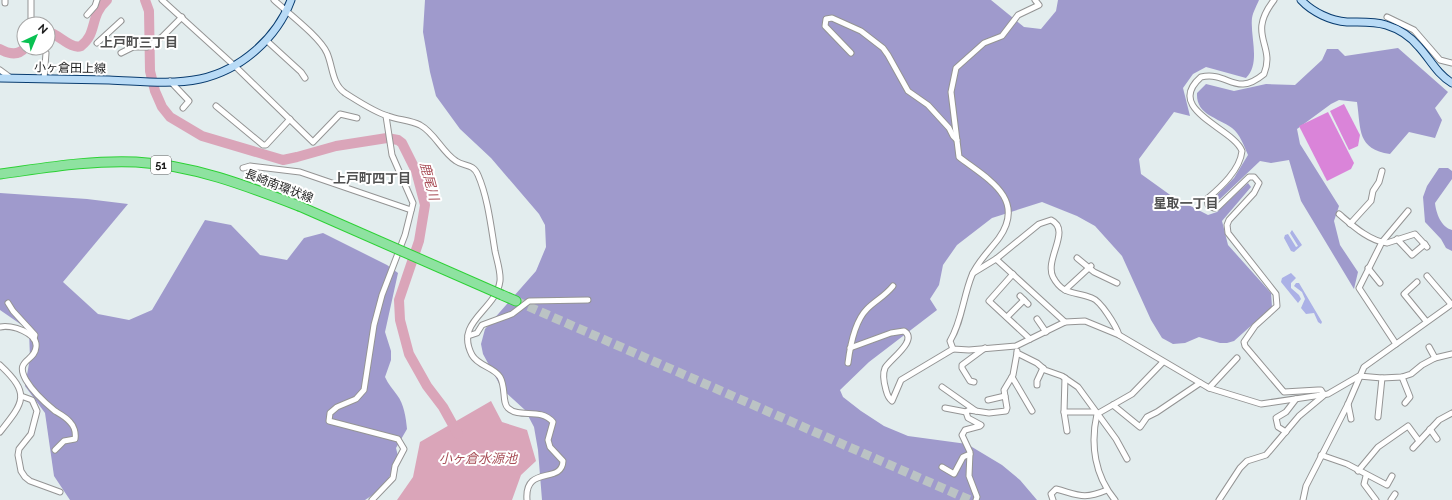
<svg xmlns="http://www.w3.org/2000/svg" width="1452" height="500" font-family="Raleway,'Noto Sans JP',sans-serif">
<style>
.grass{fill:#abb1e6}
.forest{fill:#9f9acc}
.pitch{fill:#da84d9}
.water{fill:#daa5b9}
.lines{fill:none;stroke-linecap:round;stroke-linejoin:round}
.river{stroke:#daa5b9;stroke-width:10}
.motorway-tunnel{stroke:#bbc3c4;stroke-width:9;stroke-dasharray:9 4.5;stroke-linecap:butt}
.minor-casing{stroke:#949494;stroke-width:7}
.secondary-casing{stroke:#093c6f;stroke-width:9}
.motorway-casing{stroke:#2cd134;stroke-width:11}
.minor{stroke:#fff;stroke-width:5}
.secondary{stroke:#b9dbf6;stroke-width:7}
.motorway{stroke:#8ee2a0;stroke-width:9}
.motorway-bridge-casing{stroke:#2cd134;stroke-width:11;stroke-linecap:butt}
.motorway-bridge{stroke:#8ee2a0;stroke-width:9}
.labels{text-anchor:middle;stroke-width:4;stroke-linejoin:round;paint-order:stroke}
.shield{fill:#fff;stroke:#616161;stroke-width:1}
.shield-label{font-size:11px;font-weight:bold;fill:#1d1d1d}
.street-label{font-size:12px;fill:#1d1d1d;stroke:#fff}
.neighbourhood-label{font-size:13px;font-weight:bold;fill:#505050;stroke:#fff}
.water-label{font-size:13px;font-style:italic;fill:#a84e57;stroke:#fff}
</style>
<rect width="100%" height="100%" fill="#e3edee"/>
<g class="grass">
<path d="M1292,230L1302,245L1294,252L1291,251L1284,238L1285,235L1288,234L1296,247L1298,246L1290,233Z"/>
<path d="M1291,273L1296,278L1291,283V288L1299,295L1301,299L1298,303L1281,282L1282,278Z"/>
<path d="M1296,283H1299L1322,322L1321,324L1318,322L1314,313L1306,314L1301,308L1305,299L1302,292L1294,286Z"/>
</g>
<g class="forest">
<path d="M425,0H991L1024,27L1041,29L1056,11L1058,0H1259C1257,5 1253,12 1252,18C1250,37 1261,63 1246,78L1206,67L1193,74L1183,88L1190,116L1174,112L1139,159L1141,174L1173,197L1208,215L1217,212L1248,183L1251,187L1222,221L1228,245L1271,293L1272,307L1234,341L1227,343H1220L1199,337L1185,343L1173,344L1162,338L1151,320L1122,256L1095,226L1077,216L1042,202L992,218L957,245L943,265L939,285L930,299L937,310L869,362L840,390L843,397L861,411L884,426L908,436L967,444L1002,465L1020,480L1037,500H542L538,450L534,427L525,410L502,389L483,354L481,344L485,329L536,271L546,247L545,225L539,214L491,158L460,129L436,96L430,72L423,32Z"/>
<path d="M1398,48L1448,92L1435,108L1442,120L1435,138L1409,132L1390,154C1357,149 1361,130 1357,102L1339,100L1331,104L1297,129L1300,144L1339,206L1334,221L1340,245L1358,272L1354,289L1301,201L1289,160L1271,163L1260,161L1220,199H1216V196L1234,178L1248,155C1244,146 1240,134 1232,128C1217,117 1196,115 1197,93L1206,84L1234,91L1266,84L1295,85L1322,60L1327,49H1338L1345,56Z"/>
<path d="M1439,168H1448L1452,171V179L1435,203C1436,213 1441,227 1452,230V251L1446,248L1441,239L1425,222L1423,197L1427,186Z"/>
<path d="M0,193L87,199L128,204L63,282L98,314L129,320L152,310L205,220L231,225L260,255L287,260L304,238L323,233L387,265L398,273L385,332L391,351V360L385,377C388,384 393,389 397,395C404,404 406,418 407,429L396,448L399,460L383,488L365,500H70L54,476L45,413L25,386L30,358L29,330L0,310Z"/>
</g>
<g class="pitch">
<path d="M1344,104L1360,135L1358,146L1349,150L1330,111Z"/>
<path d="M1328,112L1354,163L1351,169L1327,181L1299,126Z"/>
</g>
<path class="water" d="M491,401L502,422L527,430L536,461L521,475L512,500H397L413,477L420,442Z"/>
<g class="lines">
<g class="river">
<path d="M145,0L149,11L150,71L155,91L162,107L170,117L202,136L283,160L297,157L336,146L387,138L398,140L402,143L416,171L425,205L419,241L399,300L400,320L409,354L427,386L443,407L458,434"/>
<path d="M48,32C59,34 71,50 81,46C98,33 89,16 107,0"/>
<path d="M0,49C9,54 18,56 25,48"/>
</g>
<path class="motorway-tunnel" d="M516,301L970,500"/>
<defs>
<g id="minor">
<path d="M5,0V3"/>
<path d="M162,0L238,69L313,142L340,114L357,118"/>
<path d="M274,0C288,13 320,37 327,53C333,67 332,84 345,93C358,101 374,112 388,116C398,120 410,120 420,125C435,133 442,152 456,161C464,167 473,163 478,175C488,198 491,227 495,251C497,261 501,272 500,281C496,311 454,321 472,355C478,366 494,367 500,377C506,387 502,403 508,408C520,419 540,407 553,422L548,440L550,447L563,461C562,485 524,464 527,500"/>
<path d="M1035,0L1039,5L1018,15L1002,36L984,43L956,68L951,92L959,157C986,178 1027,198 999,238C990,250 978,261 972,275C963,297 962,321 950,341L953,349L969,350L1016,346L1065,322L1085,321L1119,335L1209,388L1261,404L1328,394L1359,376L1382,378L1402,377L1411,374L1422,365L1435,358L1452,354"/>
<path d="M1274,0C1246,36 1276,44 1264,74C1235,98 1229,71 1201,77C1163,110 1234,128 1242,151C1240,170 1221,187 1207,199L1208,205L1214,208L1218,207L1249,177H1254L1259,183L1254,193L1229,220L1227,225L1228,233L1276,294L1277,306L1255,326L1244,342L1245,346L1284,392L1318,390H1321L1324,395"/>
<path d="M87,15L95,6L97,0"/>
<path d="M1387,17L1414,30L1440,60L1452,63"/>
<path d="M31,20V0"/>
<path d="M266,40L301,72L305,78"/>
<path d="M97,43L121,21"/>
<path d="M121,53L133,47H147L162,37L182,17"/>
<path d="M851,53L825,26L826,19L832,18L861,31L883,48L888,55L908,91L928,105L949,128L953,136L957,140"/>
<path d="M0,70L11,78"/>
<path d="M44,79L46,53"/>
<path d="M170,81L189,101L183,108"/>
<path d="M216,106L263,145H266L290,119"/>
<path d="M243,168L250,166L300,172L411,210"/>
<path d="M1339,214C1352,225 1369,241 1387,243L1415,234L1427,247"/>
<path d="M1350,224L1371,201L1373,191L1379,182L1382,171"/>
<path d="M1397,239L1412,255L1425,244"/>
<path d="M1077,258L1094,272L1117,283"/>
<path d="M996,259L1065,322"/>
<path d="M1368,268L1380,283"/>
<path d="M973,273L996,259L1039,224L1051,220C1072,230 1044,259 1053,277C1063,296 1075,291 1092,298C1101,301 1116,326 1119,335"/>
<path d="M1013,274L989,301L1030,339"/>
<path d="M1427,276L1451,304"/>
<path d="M1417,282L1404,294L1426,321"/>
<path d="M1065,290L1091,266"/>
<path d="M1020,296L1028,304"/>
<path d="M8,303L13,311L35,335L34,339"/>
<path d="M1007,317L1024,300"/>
<path d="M1037,319L1046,332"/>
<path d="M0,327C11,324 38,333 36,347C35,362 14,359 26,380C33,392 44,402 55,411C60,414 66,417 70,422C74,426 76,433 75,439L64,441L55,450"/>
<path d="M468,336L477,333L482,325L512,314L529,301L588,300"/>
<path d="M1396,344L1359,288L1382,242L1408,211"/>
<path d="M1429,347L1435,358"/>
<path d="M850,348L891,333L904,331C919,340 889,360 885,368C882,375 884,383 886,390C887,394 888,398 892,401L901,380L953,349"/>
<path d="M1017,351V353L1037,363L1045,370L1062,376L1078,387L1116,439L1127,459"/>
<path d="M848,363C850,347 855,321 867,309C876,300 884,297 893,286"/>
<path d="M0,365C31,394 24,402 0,432"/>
<path d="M1012,377L1032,411"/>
<path d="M1402,377L1410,397L1405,403"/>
<path d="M1065,378L1064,412L1067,431"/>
<path d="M974,382L970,381L962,368V365L985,348"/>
<path d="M1037,385V381L1043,368"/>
<path d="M942,387L976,411"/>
<path d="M1209,388L1237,358"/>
<path d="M21,396L32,400L37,411L31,434L19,449L18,455L21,471L25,477L30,481L60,492"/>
<path d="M988,400L1005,396"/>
<path d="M1348,404L1351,419"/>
<path d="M1113,405L1140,427L1147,417L1157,412L1200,383"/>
<path d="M945,408L966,412"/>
<path d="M1064,412H1095"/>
<path d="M1378,417L1382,378"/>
<path d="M1430,429L1437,439"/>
<path d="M1286,432L1278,427L1276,418L1286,412L1296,399"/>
<path d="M1413,448L1439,420L1452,413"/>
<path d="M1321,455L1347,464L1387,485L1392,476"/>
<path d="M942,467L954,474L963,457L970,454"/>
<path d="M1358,471L1378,447L1408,426L1419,441"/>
<path d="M1366,476L1364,484L1376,500"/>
<path d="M372,500L393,478L395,466L404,449L398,439L329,421L330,413L337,407L356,399L364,390L374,325L382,295L405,235L413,203L392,155L386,116"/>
<path d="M976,500L977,497L969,476L970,452L962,435L965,430L980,426L981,425L968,418L966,412L969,410L989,413L1006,411L1007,408L1004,390L1013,375L1017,353"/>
<path d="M1053,500L1051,494L1056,489C1079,495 1083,500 1107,490"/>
<path d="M1115,500C1095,476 1090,445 1097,414L1132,394L1163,362"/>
<path d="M1219,500L1240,468L1247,461L1266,455L1299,416L1323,396"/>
<path d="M1303,500L1306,486L1348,404L1364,367L1452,304"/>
<path d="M1391,500L1395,494"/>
</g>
<g id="secondary">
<path d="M1301,0C1312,12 1331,21 1347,22C1360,22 1374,21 1386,25C1399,29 1411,37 1419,47C1430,59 1437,74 1452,83"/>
<path d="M0,78C36,79 73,79 109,80C139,81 171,85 200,79C241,70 277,38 291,0"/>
</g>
<g id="motorway">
<path d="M0,174C45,168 90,160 136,162C193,165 247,186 299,206"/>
<path d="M502,295L516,301"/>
</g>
</defs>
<use href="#minor" class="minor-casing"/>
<use href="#secondary" class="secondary-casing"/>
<use href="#motorway" class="motorway-casing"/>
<use href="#minor" class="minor"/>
<use href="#secondary" class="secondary"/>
<use href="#motorway" class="motorway"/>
<defs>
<path id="motorway-bridge" d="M299,206L502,295"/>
</defs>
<use href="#motorway-bridge" class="motorway-bridge-casing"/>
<use href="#motorway-bridge" class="motorway-bridge"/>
</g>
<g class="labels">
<rect class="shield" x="151" y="156" width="20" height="18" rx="3"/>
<g class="shield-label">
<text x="161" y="169">51</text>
</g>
<g class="street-label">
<text transform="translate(70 68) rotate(1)" y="4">小ヶ倉田上線</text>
<text transform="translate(279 186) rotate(21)" y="4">長崎南環状線</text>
</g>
<g class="neighbourhood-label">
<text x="139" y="47">上戸町三丁目</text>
<text x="372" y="183">上戸町四丁目</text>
<text x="1186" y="208">星取一丁目</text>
</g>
<g class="water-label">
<text transform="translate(430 181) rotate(75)" y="5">鹿尾川</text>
<text x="478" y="463">小ヶ倉水源池</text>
</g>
</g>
<g transform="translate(36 36) rotate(44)"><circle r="19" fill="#ffffff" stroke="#a5a5a5"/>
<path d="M0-3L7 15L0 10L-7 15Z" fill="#09c152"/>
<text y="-6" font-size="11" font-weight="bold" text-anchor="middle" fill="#1d1d1d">N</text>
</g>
</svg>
